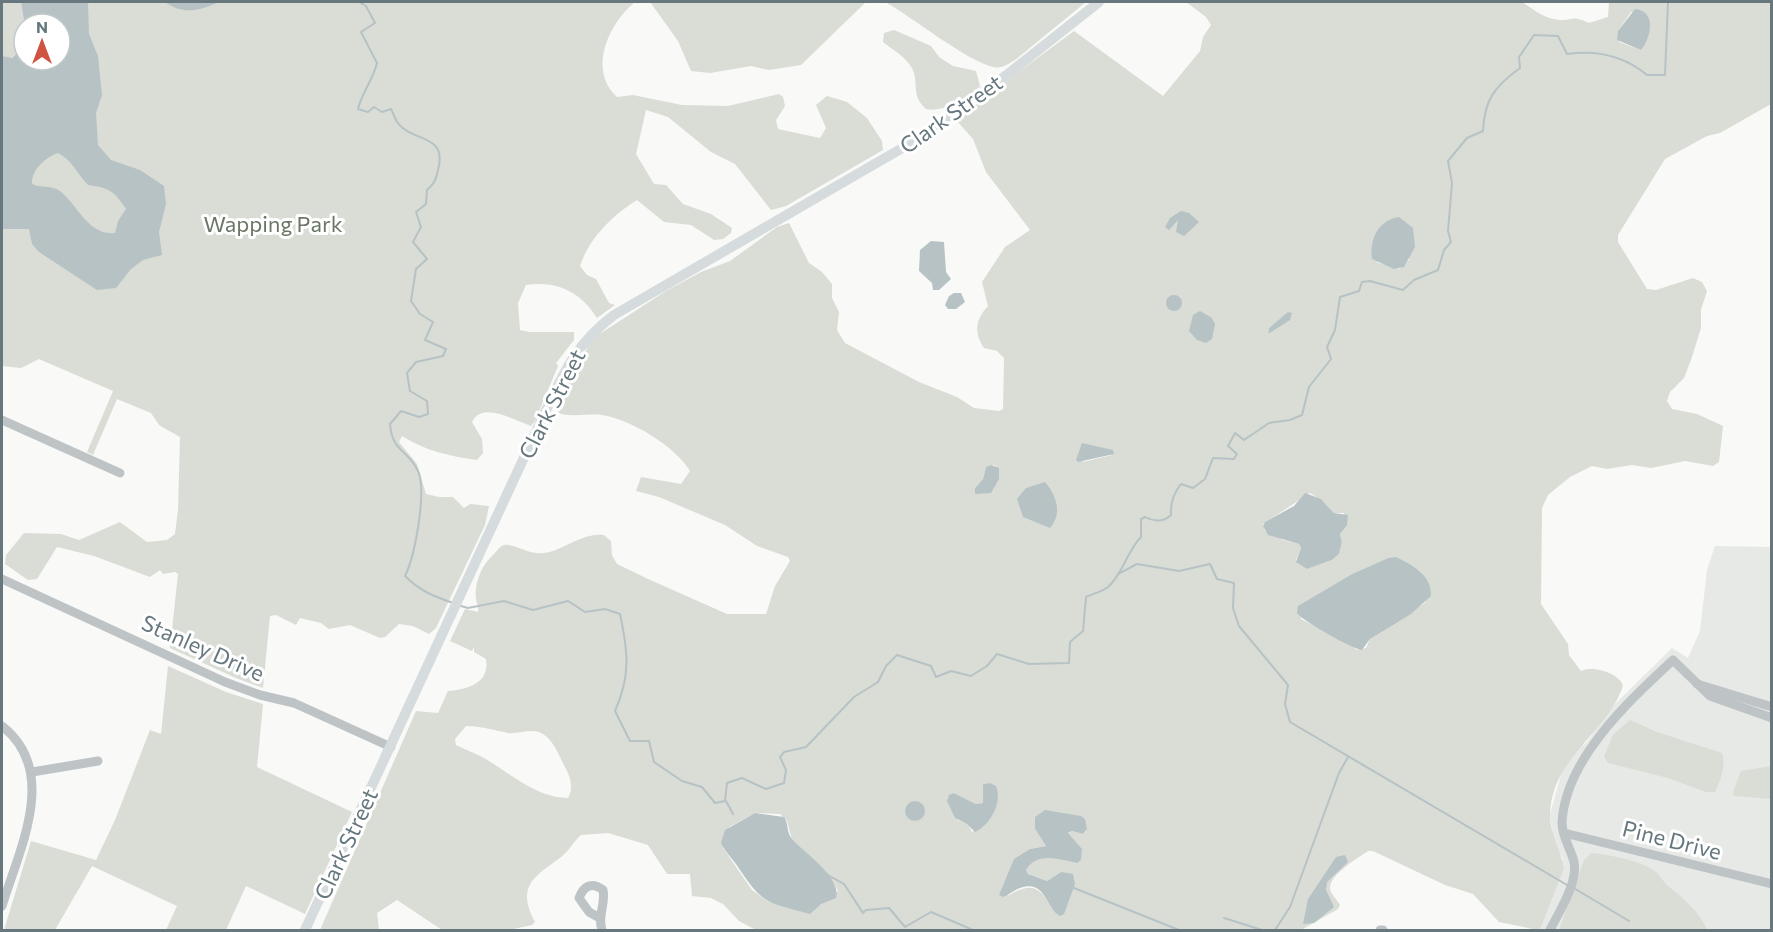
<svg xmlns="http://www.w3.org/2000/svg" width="1773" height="932" font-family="Commissioner,sans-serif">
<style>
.built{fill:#e7e9e7}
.green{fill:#d9ddd6;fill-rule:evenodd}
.water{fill:#b7c2c5;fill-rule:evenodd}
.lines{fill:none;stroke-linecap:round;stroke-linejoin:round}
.stream{stroke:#b7c2c5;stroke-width:2}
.minor{stroke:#bec3c6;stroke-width:9}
.major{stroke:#d6dbdd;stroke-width:10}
.labels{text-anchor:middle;stroke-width:6;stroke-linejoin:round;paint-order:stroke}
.street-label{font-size:22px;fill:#66777e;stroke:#fff}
.park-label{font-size:22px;fill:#6a7766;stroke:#fff}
</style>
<rect width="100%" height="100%" fill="#f9f9f7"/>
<path class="built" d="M1715,546L1771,547V930H1538L1549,905L1563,859L1553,838L1550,814L1562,772L1573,753L1587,742L1612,707L1672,648L1688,658L1700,631L1707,570Z"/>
<g class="green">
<path d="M2,2H21L24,21L21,30L24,46L16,56L7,59L2,56Z"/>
<path d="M88,2H635C609,23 587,70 617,97L633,95L682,105L728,106L779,94L783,97L785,106L776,120L778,129L820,138L826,128L816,105L827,96L847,102L867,118L882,141L883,150L786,206L771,210L735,164L711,152L668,117L646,110L636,154L654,184L666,185L683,204L711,214L732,228L731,233L723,239L714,240L691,225L664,222L637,200C613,215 589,238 580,266L587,275L596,279L609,303L615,305L597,318C582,293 557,280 526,285L518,303L520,330L530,332H574V340L556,363L558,366L535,421L531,426C514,420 482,401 472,422L482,439L483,453L477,460C449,456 426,451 402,436L399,442L417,464L426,494L439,497H453L464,508L470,504L489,506L485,525L436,628L429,634L413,626L399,624L385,637L380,638L350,625L329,629L321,623L300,618L296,625L276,615L270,616L263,688L236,678L170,648L178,574L175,572L163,574L160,570L150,577L94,556L57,547L37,579L28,580L5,564L6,555L24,533L61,534L79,540L120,522L147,542L167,540L175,534L178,510L180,437L159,425L151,413L117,399L93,455L87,452L113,391L39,359L21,368L2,366V89L24,60H60L87,11Z"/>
<path d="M650,2H866L801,65L769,70L751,66L710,73L691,71L678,41Z"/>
<path d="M885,2H1086L1015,60C1008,64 1002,69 993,67C965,60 914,18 885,2Z"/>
<path d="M1186,2H1522C1534,10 1546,20 1561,20C1576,20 1571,15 1589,23L1608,17L1609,2H1771V104L1720,133L1707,136L1665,159L1618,235V242L1647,289L1656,290L1693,278L1702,282L1707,291L1701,310V328L1691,360L1684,378L1670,392L1667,401L1672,409L1697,414L1723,426L1719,462L1713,466L1685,461L1651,468L1632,465L1607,469L1592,466L1570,477L1548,495L1542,508L1541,604L1568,644L1569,655L1581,671C1592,665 1620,673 1623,686C1606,735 1551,758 1550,815C1550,835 1561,850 1564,868L1541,927L1538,930L1499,922L1473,894L1445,885L1373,851H1368C1358,858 1330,874 1330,888C1330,894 1337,899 1340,905L1338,909L1301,930H756L739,921L723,904L711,898L692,896L690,874H667L648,845L608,833L581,835C573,842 569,851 561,857C536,876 515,885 535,922L532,925L509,930H442L397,900L377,913L379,930H320L416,711L438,713L448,691C467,689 490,684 486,659L474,652V647L472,651L450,641L465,609L478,612C479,607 477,604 476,599C474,583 482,564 494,554C499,549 501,544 508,545C521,547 531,555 544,553C562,551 583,532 604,535L611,541L612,555L617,564L648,579L727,614H766L775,586L790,561L788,557L757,546L725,525L659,497L636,491L641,477L681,484L690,471C675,446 630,419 602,415C589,413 566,419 556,411L566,379L581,361L589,344L595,337L666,291L701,272L730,261L777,227L789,223L809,263L822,272L832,284V298L839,312L837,330L845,343L919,382L957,397L974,408L999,411L1003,409L1004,358L997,351L984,348C973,332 976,319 988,306L982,282L1005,247L1030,230L986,172L973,139L957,121L959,116L1074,31L1163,96L1200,51L1203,37L1211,25L1206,17ZM1631,12L1647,16C1653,30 1647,38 1641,50L1619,42L1618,31ZM1410,259L1399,269L1376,262ZM1284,316L1291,318L1268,334L1269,328ZM1082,443L1112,455L1083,462ZM995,465L998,475L975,488L983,479L986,467ZM1310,493L1324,502L1334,513H1344V528L1340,534L1342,542L1339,554L1332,560L1307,569L1296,560L1301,548L1299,544L1283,540L1265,531L1263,524ZM1388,558L1426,602L1370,639L1366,648L1357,650L1346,642L1301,619L1307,601L1352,574ZM466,726C481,726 494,730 508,733C516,734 524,731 532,731C551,731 558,754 565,767C570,776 574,788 568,798C538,798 513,776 489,761C479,754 467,751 456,745L455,739ZM990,783L997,789C1000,810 989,822 972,832L968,824L957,820L954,793L976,804L983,803V784ZM755,813L780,814L787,821L792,840L833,881L838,891L806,912L767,901L752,890L723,848L729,827ZM1035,829L1086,831L1083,834L1072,831L1068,834L1077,863C1058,859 1037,852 1026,870L1028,874L1047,881L1061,872L1058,915C1042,894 1038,877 1008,896L1030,849L1046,846Z"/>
<path d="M894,30L931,46L939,57L953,66L976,71L980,86C971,98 941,113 926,109C912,95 918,90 914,73C910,59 894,51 883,42L884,33Z"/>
<path d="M168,666L226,692L263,704L257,767L352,812L305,914L246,886L226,930H166L177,906L92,866L55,930H4L31,841L96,860L115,820L150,730L161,734Z"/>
<path d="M1630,720L1657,732L1722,753C1727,764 1720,781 1715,792H1706L1668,778L1608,763L1604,757L1613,735Z"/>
<path d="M1771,766V799L1734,796L1733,792L1741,771Z"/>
<path d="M1591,853C1611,855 1632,859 1650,868C1658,872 1661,879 1667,885C1682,898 1700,911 1707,930H1559L1584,860Z"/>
</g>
<g class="water">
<path d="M21,2H88L89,34L98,56L102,95L96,113L98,145L111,160L140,170L164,186L166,204L159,232L162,255L143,260L131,269L116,288L97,290L39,252L32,244L29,229H2V56L12,58L22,49L20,34L24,21ZM24,24H60V60H24ZM58,153C72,160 78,175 88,185C110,188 114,191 126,209L118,221L115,233C88,236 77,204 60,191C52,185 41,188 32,184C31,170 46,157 58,153Z"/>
<path d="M165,2H219C199,11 183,15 165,2Z"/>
<path d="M1635,9C1657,11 1651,38 1641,50L1617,40L1618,31Z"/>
<path d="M1181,211L1189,213L1199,222L1184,236L1176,232L1178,220L1169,230L1165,227L1170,218Z"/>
<path d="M1399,217L1413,228L1415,247L1404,267L1394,269L1372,259C1369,240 1378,220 1399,217Z"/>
<path d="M931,241L944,242L946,272L951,279L939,290H933L932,283L919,271L920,250Z"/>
<path d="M954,293H961L965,302L956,309H948L945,305L949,296Z"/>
<circle cx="1174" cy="303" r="8"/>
<path d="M1200,311L1212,318L1215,324L1212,339L1206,343L1197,340L1189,331L1193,315Z"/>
<path d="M1288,312L1292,313L1290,320L1268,334L1269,328Z"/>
<path d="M1082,443L1113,450L1114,454L1078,462L1076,460Z"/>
<path d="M991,465L999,468V479L991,493L975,494V488L983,479L986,467Z"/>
<path d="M1045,482C1056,495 1063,513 1050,528L1023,517L1017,499L1026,488Z"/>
<path d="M1305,493L1321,499L1334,513L1348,515L1347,525L1340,534L1342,542L1339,554L1332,560L1307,569L1296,562L1301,548L1299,544L1268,535L1263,526L1265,522L1294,506Z"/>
<path d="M1396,557C1412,565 1432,575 1431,596L1411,614L1370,639L1362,650C1354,650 1303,621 1297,613L1298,606L1352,574L1388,558Z"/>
<path d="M983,784L990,783L996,786C1003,803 990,825 975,832L967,824L955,818L947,801L949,795L954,793L976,804L983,803Z"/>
<circle cx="915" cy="811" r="10"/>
<path d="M1045,810L1081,816L1085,819L1087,829L1083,834L1072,831L1068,833L1082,849L1081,860L1077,863C1058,859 1037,852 1026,870L1028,874L1047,881L1061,872L1073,874L1075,884L1064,914L1060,916C1046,909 1046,879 1020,888C1014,890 1009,895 1003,897L999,895L1014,859L1030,849L1046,846L1035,829V817Z"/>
<path d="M755,813L784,817C789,824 786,832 792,839C805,854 842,877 836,898L821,904L810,914C767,902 764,906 738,867C733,859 725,852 721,843L725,830Z"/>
<path d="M1345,855L1348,862L1327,882L1326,890L1334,907L1314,923L1303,924L1308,899L1336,857Z"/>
</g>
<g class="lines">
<g class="stream">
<path d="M359,2L366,6L375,23L361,32L377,63C373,80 362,92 358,109L368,112L374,107L382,112L391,109C393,113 395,118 397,122C412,143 448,133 438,170C436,179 435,183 427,190L426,204L416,212L421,227L413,242L427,259L416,269L411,301L420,314L433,322L425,340L446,349L443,356L416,362L407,373L410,391L427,401L428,414L419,417L401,411L390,424C392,452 408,449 418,471C427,491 415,556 405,576C420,591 433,596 453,603"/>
<path d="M1118,574L1137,564L1179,571L1210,564L1217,579L1234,583L1233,608L1239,626L1288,685L1285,704L1290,722L1567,885"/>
<path d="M461,606L468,608L504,601L533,610L568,601L585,612L605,609L620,614C628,652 631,675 615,711L630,741H649L654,762L682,781L702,787L715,803L725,801L727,783L742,778L766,789L784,783L786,770L780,757L784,752L806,747L854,697L878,682L886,666L897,655L931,666L936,677L951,671L971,676L987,666L997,654L1029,664L1069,663L1070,642L1083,631L1086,597C1093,594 1103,591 1108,587C1123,574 1127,551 1141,537V519L1145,517C1154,522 1164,522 1171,515C1170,504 1174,493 1181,484L1193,488L1205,479L1213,458L1234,459L1237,454L1228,446L1235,433L1244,440L1269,423L1290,420L1302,415L1309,387L1331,359L1327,347L1335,330L1340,297L1359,291L1362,282L1370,281L1403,290L1414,280L1438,270L1444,250L1451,242L1448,231L1452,183L1448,161L1467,138L1483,131C1484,100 1495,86 1520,68L1519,57L1534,35L1558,36L1567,54C1596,50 1624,56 1647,75H1665L1668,2"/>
<path d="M726,801L733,814"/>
<path d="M826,874L844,884L863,913L866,910L889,908L905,927L931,912L973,930"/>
<path d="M1572,887L1629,921"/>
<path d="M1074,888L1179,930"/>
<path d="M1224,918L1262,930"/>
<path d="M1275,930L1290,907L1339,773L1348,757"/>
</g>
<g class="minor">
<path d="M2,420L120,473"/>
<path d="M2,579L225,682L260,695L294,703L391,747"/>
<path d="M1697,684L1772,707"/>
<path d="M2,726C60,771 19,850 2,906"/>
<path d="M32,772L98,761"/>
<path d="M1564,833L1772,884"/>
<path d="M598,917L589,912L579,898C584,885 592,882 603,890C606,906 597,914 602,930"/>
<path d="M1380,930H1383"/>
<path d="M1550,930C1559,912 1578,883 1574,862C1571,849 1562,837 1562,823C1565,759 1629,701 1673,660L1710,696L1772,718"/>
</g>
<path class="major" d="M305,930L540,423C562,377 572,347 614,315L911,143L1008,74L1099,2"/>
</g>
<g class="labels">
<g class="street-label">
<text transform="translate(951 114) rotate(-35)" y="8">Clark Street</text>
<text transform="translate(552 404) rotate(-63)" y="8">Clark Street</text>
<text transform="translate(203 648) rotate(24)" y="8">Stanley Drive</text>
<text transform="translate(1672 840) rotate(14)" y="8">Pine Drive</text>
<text transform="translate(346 844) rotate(-65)" y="8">Clark Street</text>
</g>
<g class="park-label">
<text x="273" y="232">Wapping Park</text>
</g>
</g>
<rect width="1773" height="932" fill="none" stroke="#66777e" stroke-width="6"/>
<g transform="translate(42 42)"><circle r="28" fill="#ffffff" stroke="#c2c9cb" stroke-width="1.5"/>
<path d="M0-4.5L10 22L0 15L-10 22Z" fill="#cf5340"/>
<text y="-9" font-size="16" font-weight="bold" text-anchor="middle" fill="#66777e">N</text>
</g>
</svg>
